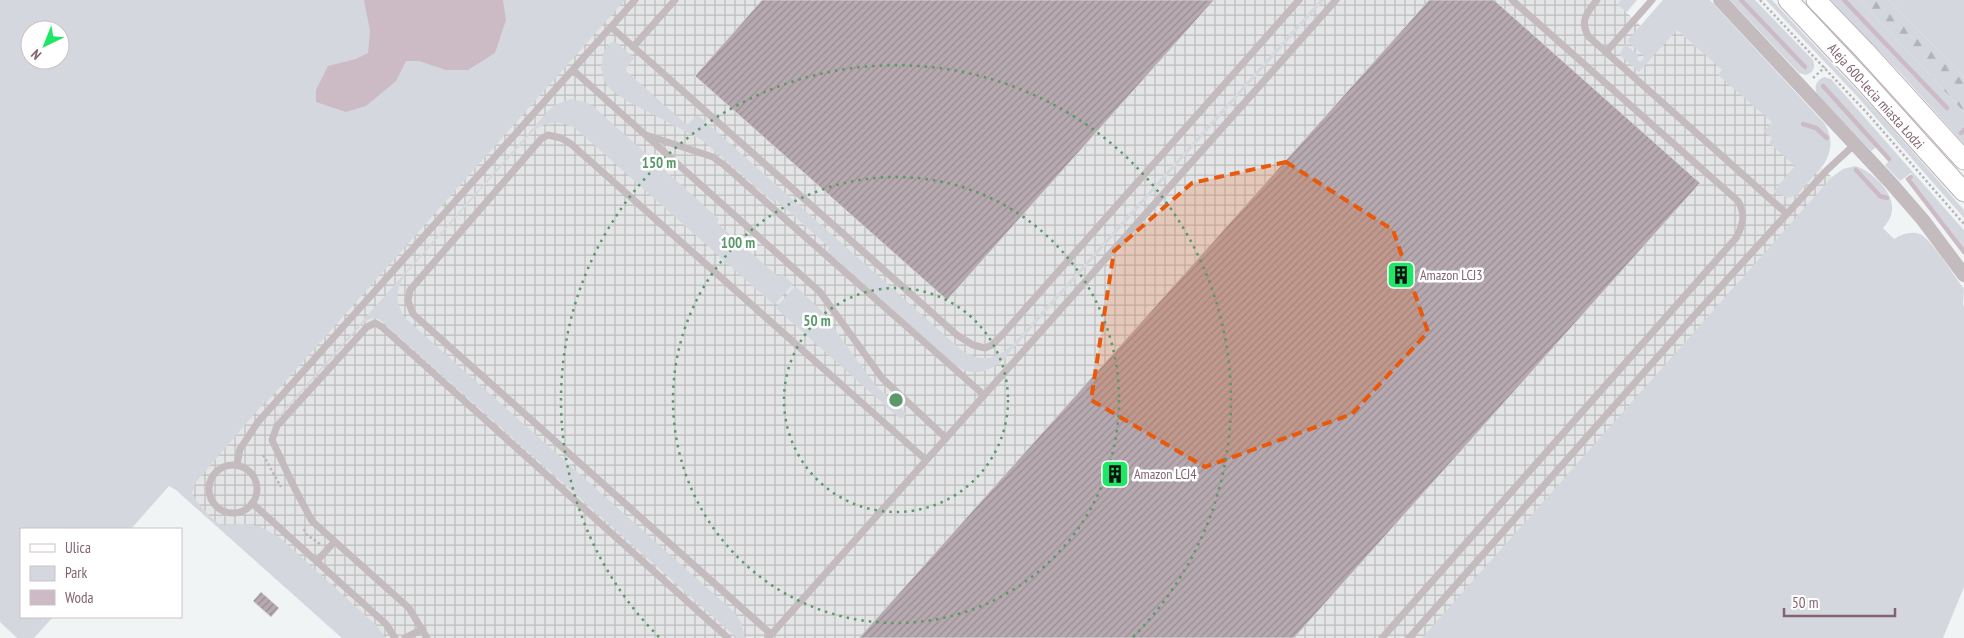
<svg xmlns="http://www.w3.org/2000/svg" width="1964" height="638" font-family="'PT Sans Narrow',sans-serif">
<style>
.industrial{fill:url(#industrial-grid)}
.green{fill:#d5d7df;fill-rule:evenodd}
.forest{fill:url(#forest-firs)}
.water{fill:#ccbbc5}
.lines{fill:none;stroke-linecap:round;stroke-linejoin:round}
.stream{stroke:#ccbbc5;stroke-width:4.5}
.building{fill:url(#building-hatch);stroke:#d3d6d6}
.secondary-casing{stroke:#bab0b4;stroke-width:21}
.path{stroke:#bcb5b8;stroke-width:2.5;stroke-dasharray:2.5 2.5;stroke-linecap:butt}
.service{stroke:#c4bbbf;stroke-width:7}
.minor{stroke:#c4bbbf;stroke-width:14}
.secondary{stroke:#fff;stroke-width:19}
.marked{fill:#e8590c;fill-opacity:0.2;stroke:#e8590c;stroke-width:4;stroke-dasharray:10 6;stroke-linejoin:round}
.ring{fill:none;stroke:#5b986c;stroke-width:2.5;stroke-dasharray:2.5 5}
.labels{text-anchor:middle;stroke-width:5;stroke-linejoin:round;paint-order:stroke}
.street-label{font-size:14px;fill:#836371;stroke:#fff}
.poi-label{font-size:14px;fill:#836371;stroke:#fff;text-anchor:start}
.centre{fill:#5b986c;stroke:#fff;stroke-width:2.5}
.ring-label{font-size:15px;text-anchor:middle;font-weight:bold;fill:#5b986c;stroke:#fff;stroke-width:5;stroke-linejoin:round;paint-order:stroke}
</style>
<defs>
<pattern id="industrial-grid" width="8" height="8" patternUnits="userSpaceOnUse" patternTransform="scale(1.25)"><rect width="8" height="8" fill="#e4e5e6"/><path d="M0 4h8M4 0v8" fill="none" stroke="#bebdbf"/></pattern>
<pattern id="forest-firs" width="22" height="20" patternUnits="userSpaceOnUse" patternTransform="scale(1.25)"><rect width="22" height="20" fill="#d5d7df"/><path d="M5 1l3.5 6h-7zM16 11l3.5 6h-7z" fill="#b2b2b9"/></pattern>
<pattern id="building-hatch" width="6" height="6" patternUnits="userSpaceOnUse" patternTransform="scale(1.25)"><rect width="6" height="6" fill="#b6a9af"/><path d="M-1 1l2-2M0 6l6-6M5 7l2-2" fill="none" stroke="#998d93"/></pattern>
</defs>
<rect width="100%" height="100%" fill="#f1f4f5"/>
<path class="industrial" d="M612,0H1636L1625,11L1642,27L1662,4L1818,165L1839,183L1448,638H342L176,490Z"/>
<g class="green">
<path d="M0,0H625L266,403L262,400L264,403L196,482L192,493C199,506 209,516 220,525L244,524L259,526L279,537L377,626L386,638H342L176,490L169,486L131,529H21V617H53L34,638H17L0,622ZM30,30H60V60H30Z"/>
<path d="M1320,0H1324L1001,362C986,373 972,376 956,366L827,251L829,247L776,200L773,202L702,140L627,101L611,90L604,81L601,68L603,53L607,46L612,42L617,43L634,58L625,70L687,125L696,116H699L959,348C978,363 996,361 1013,344Z"/>
<path d="M1621,0H1637L1627,12L1617,5Z"/>
<path d="M1663,0H1710L1825,124C1833,139 1832,150 1824,164L1797,195L1788,198L1773,192L1795,166L1769,143L1772,138L1764,131L1772,122L1718,75L1722,70L1677,30L1639,72L1620,55L1625,44L1639,56L1637,59L1640,62L1645,57L1627,41Z"/>
<path d="M1730,0H1755L1813,60C1816,67 1813,73 1806,75L1799,73Z"/>
<path d="M1766,0H1772L1882,117L1964,210V218L1855,94Z"/>
<path d="M1831,0H1860L1964,112V144L1902,75Z"/>
<path d="M1889,0H1964V77L1892,3Z"/>
<path d="M1824,77L1831,79L1852,103L1962,228L1964,230V251L1911,180L1914,177L1911,173L1900,181L1885,165L1891,159L1879,145L1871,151L1817,94C1814,86 1816,81 1824,77Z"/>
<path d="M571,99L586,102L594,107L719,219L717,223L779,277L782,274L793,284L774,305L575,128C560,120 544,121 531,133L405,275C395,289 395,304 405,318L734,612L741,622L745,638H737L379,319L372,318L364,322L266,432L282,412L549,110L555,105Z"/>
<path d="M1855,166C1871,170 1894,192 1892,210C1891,218 1888,222 1883,228L1894,239C1902,234 1910,231 1920,234C1932,240 1955,277 1964,289L1963,305L1964,307V587L1943,638H1422L1832,177L1843,169Z"/>
<path d="M795,286L820,309L876,386L905,412L906,414L903,418H899L776,308Z"/>
</g>
<path class="forest" d="M1860,0H1889L1964,77V112Z"/>
<path class="water" d="M364,0H503L506,20L495,53L468,70H446L419,61H406L396,81L366,106L346,112L316,102V90L328,66L356,59L368,53L370,31Z"/>
<g class="lines">
<g class="stream">
<path d="M1741,0L1805,67"/>
<path d="M1844,0L1947,108"/>
<path d="M1823,86L1889,159"/>
<path d="M1803,124L1816,128L1827,138"/>
<path d="M1961,133L1964,130"/>
<path d="M1856,170L1880,196L1887,198"/>
<path d="M1911,177L1908,179L1964,252"/>
</g>
</g>
<g class="building">
<path d="M762,0H1214L947,300L695,76Z"/>
<path d="M1429,0H1494L1700,183L1294,638H859Z"/>
<path d="M261,592L279,608L271,617L253,601Z"/>
</g>
<g class="lines">
<defs>
<g id="secondary">
<path d="M1788,0L1864,81L1964,192"/>
<path d="M1816,0L1865,51L1964,160"/>
</g>
</defs>
<use href="#secondary" class="secondary-casing"/>
<g class="path">
<path d="M1760,0L1867,113L1964,224"/>
<path d="M1813,78L1825,67"/>
<path d="M263,455L281,487"/>
<path d="M304,529L306,534L320,544"/>
</g>
<g class="service">
<path d="M1597,0C1587,12 1579,22 1589,37L1787,214"/>
<path d="M611,27L957,335L973,345L985,348L992,345L1002,335L1299,0"/>
<path d="M633,47L675,0"/>
<path d="M1606,52L1652,0"/>
<path d="M573,70L820,292L882,378L946,438"/>
<path d="M646,135L713,157L724,165L984,395"/>
<path d="M237,465L240,449L258,422L635,0"/>
<circle cx="233" cy="489" r="24"/>
<path d="M252,503L386,624L395,638"/>
<path d="M317,561L334,542"/>
<path d="M771,634L413,314L408,301L410,290L541,139L548,135L561,138L571,144L926,460"/>
<path d="M405,638L423,629"/>
<path d="M427,638L409,608L312,521L295,489L272,440L277,426L367,327L375,323L382,327L728,638"/>
<path d="M768,638L1336,0"/>
<path d="M1382,638L1736,238C1743,225 1746,215 1738,201L1512,0"/>
<path d="M1409,638L1693,317L1827,170L1854,145"/>
</g>
<path class="minor" d="M1720,0L1890,182L1923,220L1964,275"/>
<use href="#secondary" class="secondary"/>
</g>
<path class="marked" d="M1286,162L1393,230L1428,332L1352,414L1205,467L1091,400L1114,251L1192,183Z"/>
<g class="ring">
<circle cx="896" cy="400" r="112"/>
<circle cx="896" cy="400" r="223"/>
<path d="M659 637A335 335 0 1 1 1133 637"/>
</g>
<defs>
<symbol id="building-square" viewBox="-11 -11 22 22"><rect x="-9" y="-9" width="18" height="18" rx="4" fill="#1fe765" stroke="#fff"/><path d="M-4-6H4V6H1V3H-1V6H-4ZM-2.5-4.3h1.7v1.8h-1.7ZM.8-4.3h1.7v1.8H.8ZM-2.5-1h1.7V.8h-1.7ZM.8-1h1.7V.8H.8Z" fill="#111"/></symbol>
</defs>
<g fill-rule="evenodd">
<use href="#building-square" x="1385" y="259" width="32" height="32"/>
<use href="#building-square" x="1099" y="458" width="32" height="32"/>
</g>
<g class="labels">
<g class="street-label">
<text transform="translate(1876 96) rotate(48)" y="5">Aleja 600-lecia miasta Łodzi</text>
</g>
<g class="poi-label">
<text x="1420" y="280">Amazon LCJ3</text>
<text x="1134" y="479">Amazon LCJ4</text>
</g>
</g>
<circle cx="896" cy="400" r="8" class="centre"/>
<g class="ring-label">
<text x="659" y="168">150 m</text>
<text x="738" y="248">100 m</text>
<text x="817" y="326">50 m</text>
</g>
<rect x="20" y="528" width="162" height="90" fill="#ffffff" stroke="#cdc1c6"/>
<rect x="30" y="544" width="25" height="8" fill="#ffffff" stroke="#cdc1c6"/>
<text x="65" y="553" font-size="15" fill="#836371">Ulica</text>
<rect x="30" y="566" width="25" height="15" fill="#d5d7df" stroke="#cdc1c6"/>
<text x="65" y="578" font-size="15" fill="#836371">Park</text>
<rect x="30" y="590" width="25" height="15" fill="#ccbbc5" stroke="#cdc1c6"/>
<text x="65" y="603" font-size="15" fill="#836371">Woda</text>
<g transform="translate(45 45) rotate(223)"><circle r="24" fill="#ffffff" stroke="#cdc1c6"/>
<path d="M0-4L9 19L0 12L-9 19Z" fill="#1fe765"/>
<text y="-8" font-size="14" font-weight="bold" text-anchor="middle" fill="#836371">N</text>
</g>
<path d="M1784 608v8h111v-8" fill="none" stroke="#836371" stroke-width="2.5"/>
<text x="1792" y="608" font-size="15" fill="#836371" stroke="#ffffff" stroke-width="4" paint-order="stroke">50 m</text>
</svg>
